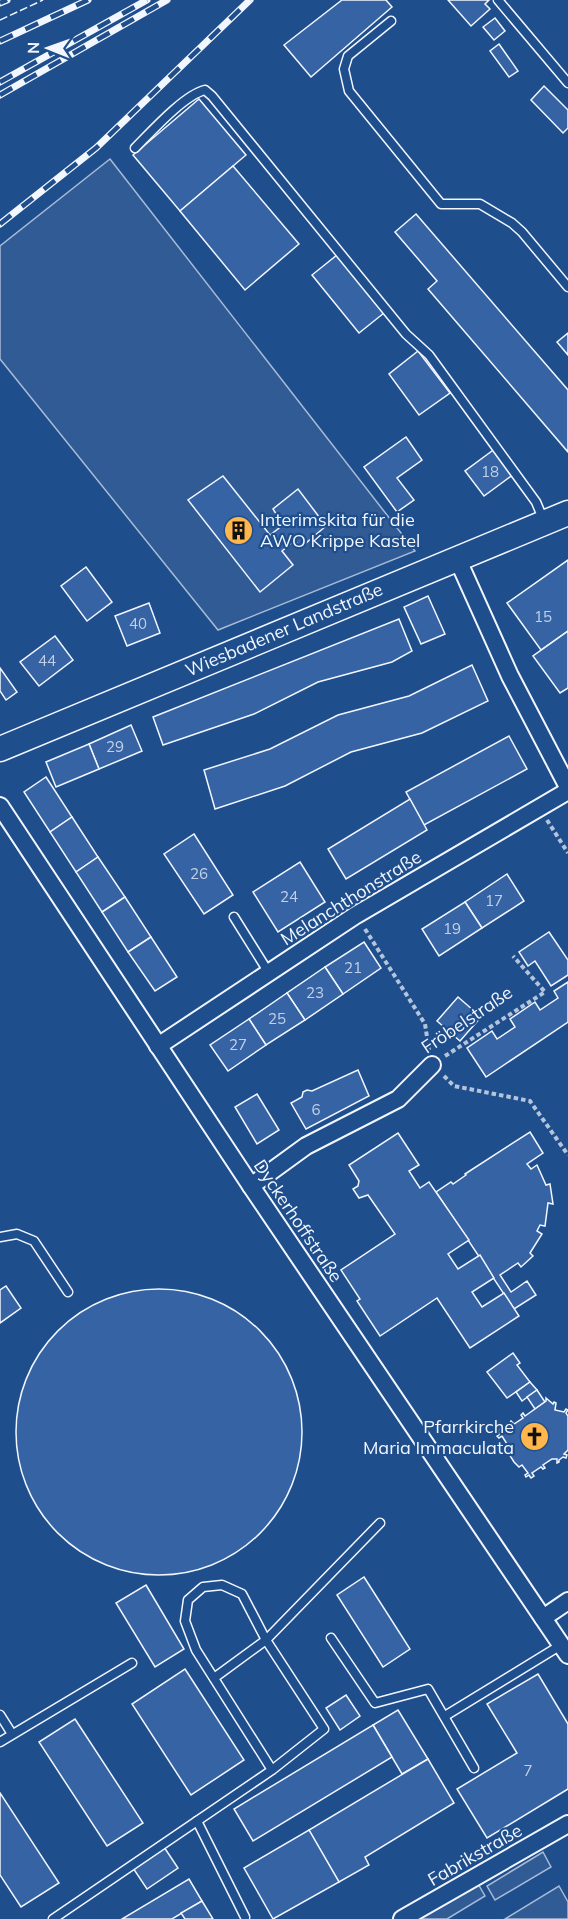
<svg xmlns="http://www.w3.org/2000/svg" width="568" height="1919" font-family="Mulish,sans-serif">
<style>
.built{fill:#305b95;stroke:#a8bbd7;stroke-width:1.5}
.building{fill:#3563a3;stroke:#f2f6ff;stroke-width:1.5}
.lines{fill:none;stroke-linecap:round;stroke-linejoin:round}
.service-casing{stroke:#f2f6ff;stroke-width:11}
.minor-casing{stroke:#f2f6ff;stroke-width:20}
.secondary-casing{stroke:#f2f6ff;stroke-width:27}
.path{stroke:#b3c4dc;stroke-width:4;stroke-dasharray:4.5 3;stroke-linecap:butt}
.service{stroke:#1f4e8c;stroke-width:8}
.minor{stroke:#1f4e8c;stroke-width:16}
.secondary{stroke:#1f4e8c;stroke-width:24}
.rail-casing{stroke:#f2f6ff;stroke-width:7}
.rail{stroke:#1f4e8c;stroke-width:4.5;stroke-dasharray:14;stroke-linecap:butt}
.fence{stroke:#f2f6ff;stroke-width:1.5;stroke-dasharray:8 3;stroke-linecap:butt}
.labels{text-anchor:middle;stroke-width:4.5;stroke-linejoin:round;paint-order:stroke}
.number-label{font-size:15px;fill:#c3d1e8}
.poi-label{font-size:18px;fill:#f2f6ff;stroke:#1f4e8c;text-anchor:start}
.street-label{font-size:18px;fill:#f2f6ff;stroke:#1f4e8c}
</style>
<rect width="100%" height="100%" fill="#1f4e8c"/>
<g class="built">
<path d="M110,159L415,551L218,630L0,359V246Z"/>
<path d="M543,1852L551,1867L495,1900L487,1886Z"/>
<path d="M477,1882L485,1896L447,1919H417Z"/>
<path d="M559,1886L568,1902V1919H505Z"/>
</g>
<g class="building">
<path d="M342,0H386L392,7L311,77L284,45Z"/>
<path d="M448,0H489L485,4L490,9L471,26Z"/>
<path d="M495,18L505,31L494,40L483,27Z"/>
<path d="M499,44L518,71L509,77L490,51Z"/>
<path d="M544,86L568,110V128L563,133L531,100Z"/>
<path d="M199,99L246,155L180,211L133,155Z"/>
<path d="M233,166L299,244L245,290L180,211Z"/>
<path d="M416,214L568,390V452L428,289L437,281L395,232Z"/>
<path d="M337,255L384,313L359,333L312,275Z"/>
<path d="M568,333V355L557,342Z"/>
<path d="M418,351L450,393L419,415L389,374Z"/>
<path d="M406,437L422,460L397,478L414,500L397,512L364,467Z"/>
<path d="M496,448L514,474L484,496L465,471Z"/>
<path d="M223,476L270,535L283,525L273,509L298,489L326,526L300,548L295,540L282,551L293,565L260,592L188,500Z"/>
<path d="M568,560V631L541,650L507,603Z"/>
<path d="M86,567L112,602L87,621L61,586Z"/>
<path d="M428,596L445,634L421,644L404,607Z"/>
<path d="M149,603L160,633L127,646L115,616Z"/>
<path d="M399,619L412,651L392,662L318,682L254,714L163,745L153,717Z"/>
<path d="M568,631V688L560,693L533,656Z"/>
<path d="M55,636L73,660L39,686L20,662Z"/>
<path d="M472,665L488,701L422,733L351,752L285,786L215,809L204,770L270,749L338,715L409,696Z"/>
<path d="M0,668L17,692L6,700L0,691Z"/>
<path d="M131,725L142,751L99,769L89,744Z"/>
<path d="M509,736L527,769L424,825L406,792Z"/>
<path d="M89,744L99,769L56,787L46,762Z"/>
<path d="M46,777L72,817L50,832L24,792Z"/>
<path d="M410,799L427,830L346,879L328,849Z"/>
<path d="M72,817L98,857L76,872L50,832Z"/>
<path d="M194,834L233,895L204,914L164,854Z"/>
<path d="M98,857L125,897L102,912L76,872Z"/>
<path d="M300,862L325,902L278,932L253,892Z"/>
<path d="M507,874L524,901L482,928L465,902Z"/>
<path d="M125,897L151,937L128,952L102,912Z"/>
<path d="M465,902L482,928L439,956L422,929Z"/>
<path d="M549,932L568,960V975L551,986L535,961L528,966L519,952Z"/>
<path d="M151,937L177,977L155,991L128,952Z"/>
<path d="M364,942L381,968L343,994L325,967Z"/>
<path d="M325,967L343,994L305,1020L287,993Z"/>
<path d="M568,982V1022L486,1077L467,1048L492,1031L497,1039L515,1027L510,1019L535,1002L540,1010L558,998L554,991Z"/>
<path d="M287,993L305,1020L266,1045L249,1019Z"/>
<path d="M458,997L481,1017L460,1041L437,1021Z"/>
<path d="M249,1019L266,1045L228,1071L210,1045Z"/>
<path d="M358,1070L369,1096L306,1129L291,1103L302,1097L303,1092L307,1090L312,1091Z"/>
<path d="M257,1094L279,1130L257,1144L235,1107Z"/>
<path d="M530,1132L543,1153L527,1164L531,1169L537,1165L546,1185L550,1184L553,1204L548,1203L545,1226L540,1225L537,1231L542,1234L530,1253L533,1256L521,1267L518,1263L500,1275L511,1292L527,1281L536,1295L514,1309L436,1192L451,1182L453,1184L466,1175L465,1174Z"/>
<path d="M398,1133L419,1165L409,1171L420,1188L429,1182L469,1240L448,1254L458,1269L480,1255L494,1278L472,1292L482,1307L504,1293L519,1316L470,1348L437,1298L380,1336L357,1301L360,1299L341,1270L395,1234L368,1195L359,1198L353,1189L358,1186L359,1181L349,1165Z"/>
<path d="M6,1286L21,1308L0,1323V1290Z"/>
<circle cx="159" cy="1432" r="143"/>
<path d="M513,1353L520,1363L517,1365L530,1382L507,1398L487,1372Z"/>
<path d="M530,1382L537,1390L522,1401L516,1392Z"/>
<path d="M537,1390L545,1402L535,1409L527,1397Z"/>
<path d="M546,1398L553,1404L554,1402L556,1403L555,1410L564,1412L566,1409L568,1410L566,1413L568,1416V1450L564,1454L567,1455L566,1458L563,1457L559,1460V1462L557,1463V1459H552L543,1465L545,1468L543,1469L541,1467L532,1473L534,1476L531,1478L529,1475L526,1477L525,1475L528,1473L522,1465L519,1467L514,1462L504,1446L507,1444L502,1436L499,1438L497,1436L500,1434L498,1431L500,1429L502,1433L512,1426L510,1423L511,1421L514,1424L523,1418L521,1415L523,1413L525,1416L546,1401Z"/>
<path d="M364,1577L410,1649L383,1667L337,1595Z"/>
<path d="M146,1585L184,1649L155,1667L116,1603Z"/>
<path d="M185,1669L244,1760L191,1795L132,1704Z"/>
<path d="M538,1674L568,1724V1789L487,1838L457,1789L517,1753L487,1704Z"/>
<path d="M346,1695L360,1716L340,1730L326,1708Z"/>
<path d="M398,1710L428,1759L402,1774L373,1725Z"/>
<path d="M75,1719L143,1823L107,1846L39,1742Z"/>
<path d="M373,1725L392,1757L253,1841L234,1809Z"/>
<path d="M428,1759L454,1803L365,1857L369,1865L339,1882L309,1830Z"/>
<path d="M0,1793L59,1883L21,1907L0,1875Z"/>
<path d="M309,1830L339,1882L273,1919L244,1868Z"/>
<path d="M164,1847L178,1868L147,1889L133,1868Z"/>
<path d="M189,1879L202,1901L172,1919H122Z"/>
<path d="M202,1901L213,1919H185L181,1913Z"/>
</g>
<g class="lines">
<defs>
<g id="service">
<path d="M498,0L568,83"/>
<path d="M391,21L348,56L344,69L349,91L441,204H480L512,223L522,232L568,287"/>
<path d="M135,148C151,132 184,95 205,90L212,96L406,334L429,355L536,502L544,521"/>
<path d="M234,917L269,973"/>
<path d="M0,1237L17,1234L34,1241L68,1292"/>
<path d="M331,1638L375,1703L428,1689L474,1768"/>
<path d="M214,1678L266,1640L380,1523"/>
<path d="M0,1715L12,1734"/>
<path d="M445,1716L561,1645"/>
<path d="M0,1742L132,1663"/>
<path d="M197,1821L245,1917"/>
<path d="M53,1919L272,1770L324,1729L266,1640L242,1594L222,1585L203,1587L188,1600L185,1621L196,1650L272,1770"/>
</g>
<g id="minor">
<path d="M457,558L510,676L568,787"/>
<path d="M0,806L251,1186L568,1655"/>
<path d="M158,1046L356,915L568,791"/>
<path d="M251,1186L306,1146L398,1099L432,1065"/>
<path d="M543,1618L568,1601"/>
<path d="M402,1919L568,1824"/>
</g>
<path id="secondary" d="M0,749L568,513"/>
</defs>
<use href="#service" class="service-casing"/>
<use href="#minor" class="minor-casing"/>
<use href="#secondary" class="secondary-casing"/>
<g class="path">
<path d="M547,820L568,853"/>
<path d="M365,929L425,1024L429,1050"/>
<path d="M445,1056L545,992L513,956"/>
<path d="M444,1076L454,1086L530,1101L568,1155"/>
</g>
<use href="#service" class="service"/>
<use href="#minor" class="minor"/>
<use href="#secondary" class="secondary"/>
<defs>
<g id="rail">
<path d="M0,3L7,0"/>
<path d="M0,41L88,0"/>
<path d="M0,82L147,0"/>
<path d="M0,95L167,0"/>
<path d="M0,224L96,148L250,0"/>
</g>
</defs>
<use href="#rail" class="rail-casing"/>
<use href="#rail" class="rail"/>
<path class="fence" d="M0,20L43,0"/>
</g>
<defs>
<symbol id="building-disc" viewBox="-11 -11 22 22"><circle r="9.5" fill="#ffb74d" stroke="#1f4e8c"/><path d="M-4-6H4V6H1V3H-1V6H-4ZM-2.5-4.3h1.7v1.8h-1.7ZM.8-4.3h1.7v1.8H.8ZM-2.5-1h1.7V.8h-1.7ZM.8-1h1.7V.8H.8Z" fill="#111"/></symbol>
<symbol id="church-disc" viewBox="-11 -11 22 22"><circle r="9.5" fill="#ffb74d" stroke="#1f4e8c"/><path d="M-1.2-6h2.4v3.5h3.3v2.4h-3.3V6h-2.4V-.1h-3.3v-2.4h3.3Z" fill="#111"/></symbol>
</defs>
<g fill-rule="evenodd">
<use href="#building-disc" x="222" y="514" width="33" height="33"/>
<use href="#church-disc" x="518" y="1420" width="33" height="33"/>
</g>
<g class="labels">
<g class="number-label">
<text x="490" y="477">18</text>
<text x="543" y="622">15</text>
<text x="138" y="629">40</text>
<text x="47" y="666">44</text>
<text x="115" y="752">29</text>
<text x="199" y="879">26</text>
<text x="289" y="902">24</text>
<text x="494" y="906">17</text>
<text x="452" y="934">19</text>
<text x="353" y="973">21</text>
<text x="315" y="998">23</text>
<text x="277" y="1024">25</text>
<text x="238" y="1050">27</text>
<text x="316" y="1115">6</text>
<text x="528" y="1776">7</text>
</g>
<g class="poi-label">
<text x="260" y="526">Interimskita für die<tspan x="260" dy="21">AWO Krippe Kastel</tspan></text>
<text x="514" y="1433" text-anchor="end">Pfarrkirche<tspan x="514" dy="21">Maria Immaculata</tspan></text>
</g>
<g class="street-label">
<text transform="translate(284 630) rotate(-23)" y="6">Wiesbadener Landstraße</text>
<text transform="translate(351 898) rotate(-32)" y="6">Melanchthonstraße</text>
<text transform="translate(467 1020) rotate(-34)" y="6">Fröbelstraße</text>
<text transform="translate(298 1221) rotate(56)" y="6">Dyckerhoffstraße</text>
<text transform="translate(475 1855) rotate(-30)" y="6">Fabrikstraße</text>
</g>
</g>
<g transform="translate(48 48) rotate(271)" stroke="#1f4e8c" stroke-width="4.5" paint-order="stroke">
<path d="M0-4.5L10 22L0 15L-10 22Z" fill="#f2f6ff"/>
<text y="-9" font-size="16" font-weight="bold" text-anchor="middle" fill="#f2f6ff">N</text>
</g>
</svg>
